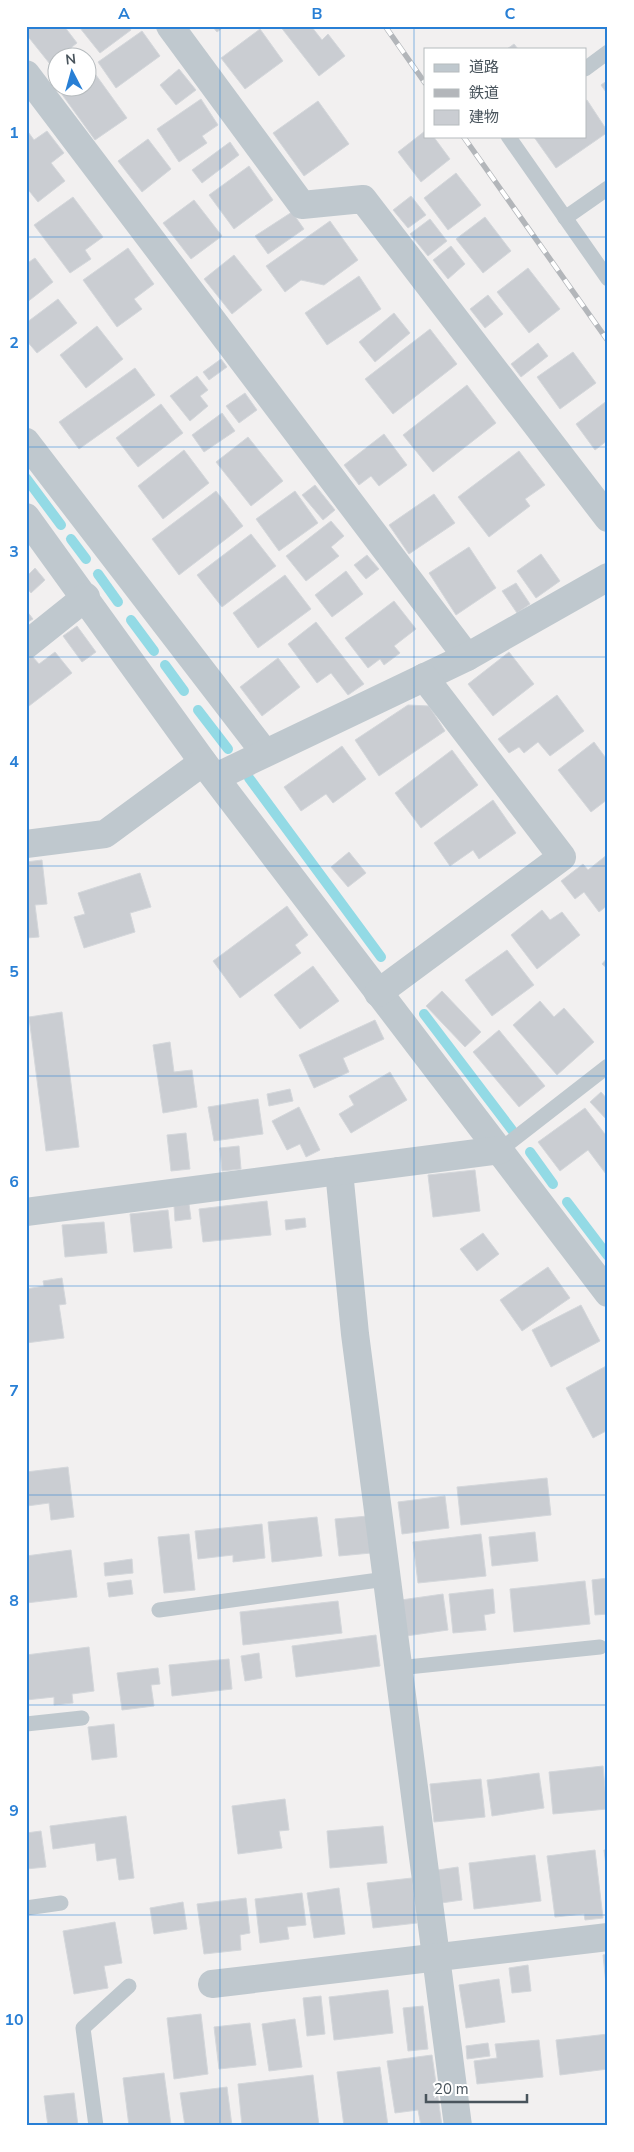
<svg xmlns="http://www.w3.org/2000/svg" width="634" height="2152" font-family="'Nunito Sans','Noto Sans JP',sans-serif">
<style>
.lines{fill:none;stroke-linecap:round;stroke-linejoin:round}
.stream{stroke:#93dae5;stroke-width:10}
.building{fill:#cacdd2;stroke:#d4d7db}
.service{stroke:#bfc8ce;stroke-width:15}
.minor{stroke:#bfc8ce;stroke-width:28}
.rail-casing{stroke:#b3b6ba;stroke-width:5.5}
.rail{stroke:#fff;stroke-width:4;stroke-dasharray:11;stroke-linecap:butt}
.grid{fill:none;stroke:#287fd5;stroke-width:1;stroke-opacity:0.55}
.neatline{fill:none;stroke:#287fd5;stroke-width:2}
.grid-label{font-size:16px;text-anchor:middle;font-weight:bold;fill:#287fd5}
</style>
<rect width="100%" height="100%" fill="#f2f0f0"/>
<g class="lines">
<g class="stream">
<path d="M26,478L61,525"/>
<path d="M71,539L86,559"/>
<path d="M98,574L118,602"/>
<path d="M131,620L154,651"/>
<path d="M165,665L184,691"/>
<path d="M198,710L228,749"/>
<path d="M249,778L381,957"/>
<path d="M424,1014L512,1130"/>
<path d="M530,1152L553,1184"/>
<path d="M567,1202L608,1256"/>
</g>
</g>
<g class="building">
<path d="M26,26H64L77,43L50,64L26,34Z"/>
<path d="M83,26H128L131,30L100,53L80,28Z"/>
<path d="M212,26H225L217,32Z"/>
<path d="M280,26H311L322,40L328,34L345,56L319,76Z"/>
<path d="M260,29L283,61L245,89L221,58Z"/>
<path d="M142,31L160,56L116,88L98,62Z"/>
<path d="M514,44L518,49H507Z"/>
<path d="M88,64L127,118L95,140L53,82L58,79V88H88Z"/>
<path d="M179,69L196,90L176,105L160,85Z"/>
<path d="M608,80V95L601,85Z"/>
<path d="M201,99L218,125L202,136L207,143L179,162L157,129Z"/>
<path d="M587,100L608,132L556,168L534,137L585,136V101Z"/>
<path d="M318,101L349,144L304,176L273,133Z"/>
<path d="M26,129L34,140L47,131L64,153L51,163L65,181L38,202L26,187Z"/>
<path d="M425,131V136H433L450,159L421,182L398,152Z"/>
<path d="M148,139L171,169L142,192L118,161Z"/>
<path d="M230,142L239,155L202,183L192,170Z"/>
<path d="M249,166L273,200L234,229L209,195Z"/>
<path d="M456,173L481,205L448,230L424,198Z"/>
<path d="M411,196L426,215L408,228L393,210Z"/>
<path d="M73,197L103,237L85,250L91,259L70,273L34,225Z"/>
<path d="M194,200L222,236L191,259L163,223Z"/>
<path d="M292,212L304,229L268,254L255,236Z"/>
<path d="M485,217L511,251L483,273L456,239Z"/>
<path d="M430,219L447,241L428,256L410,234Z"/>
<path d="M330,221L358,260L324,285L301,280L285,292L266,266Z"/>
<path d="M451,246L465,264L448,279L433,260Z"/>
<path d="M128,248L154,284L134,299L142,309L117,327L83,280Z"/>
<path d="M234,255L262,290L232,314L204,279Z"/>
<path d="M35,258L53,282L26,303V259L29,262Z"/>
<path d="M528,268L560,309L529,333L497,292Z"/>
<path d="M359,276L381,309L327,345L305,313Z"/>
<path d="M488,295L503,314L485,328L470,309Z"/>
<path d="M58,299L77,323L37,353L26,340V323Z"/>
<path d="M394,313L410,333L375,362L359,342Z"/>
<path d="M97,326L123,359L86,388L60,355Z"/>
<path d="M430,329L457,364L393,414L365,379Z"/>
<path d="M538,343L548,356L521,377L511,364Z"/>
<path d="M573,352L596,383L560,409L537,377Z"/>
<path d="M221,359L227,367L209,380L203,372Z"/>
<path d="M135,368L155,395L79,449L59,422Z"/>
<path d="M197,376L208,390L200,396L208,406L190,421L170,396Z"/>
<path d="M467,385L496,423L433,472L403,435Z"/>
<path d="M245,393L257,410L239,423L226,406Z"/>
<path d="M608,400V440L595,450L576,424Z"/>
<path d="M161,404L183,433L138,467L116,438Z"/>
<path d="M222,413L235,431L204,452L192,435Z"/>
<path d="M384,434L407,465L379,486L371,476L359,485L344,465Z"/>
<path d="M248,437L283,481L251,506L216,462Z"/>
<path d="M184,450L209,483L163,519L138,486Z"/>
<path d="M519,451L545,485L525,499L530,506L489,537L458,497Z"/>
<path d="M315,485L335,510L323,520L302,495Z"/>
<path d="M216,491L243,526L179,575L152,539Z"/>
<path d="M295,491L318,523L279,551L256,519Z"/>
<path d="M434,494L455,523L409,554L389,525Z"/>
<path d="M331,521L344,536L331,547L339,556L306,581L286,556Z"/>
<path d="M251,534L276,566L222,607L197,575Z"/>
<path d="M469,547L496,588L456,615L429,573Z"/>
<path d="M541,554L560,581L536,598L517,571Z"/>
<path d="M367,555L379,569L366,579L354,565Z"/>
<path d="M35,568L45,580L31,593L26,587V577Z"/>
<path d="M346,571L363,594L332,617L315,595Z"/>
<path d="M285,575L311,609L258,648L233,613Z"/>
<path d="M516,583L530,604L517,613L502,591Z"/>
<path d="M394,601L416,629L394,646L400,653L384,665L380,659L368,668L345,638Z"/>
<path d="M26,610L33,619L26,623Z"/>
<path d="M316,622L364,684L348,695L331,673L317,683L288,644Z"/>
<path d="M77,626L96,652L82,662L63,636Z"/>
<path d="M55,652L72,673L29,706L26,702V661L32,656L39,664Z"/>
<path d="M509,652L534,684L493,716L468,684Z"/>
<path d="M278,658L300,687L262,716L240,687Z"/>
<path d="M557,695L584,731L550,756L538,742L524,753L519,747L509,753L498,739Z"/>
<path d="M408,705L429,706L445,731L379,776L355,740Z"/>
<path d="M594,742L608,761V799L591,812L558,770Z"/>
<path d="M342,746L366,779L333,803L326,794L301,811L284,787Z"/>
<path d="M452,750L478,785L421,828L395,793Z"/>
<path d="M493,800L516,833L479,859L473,850L450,866L434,843Z"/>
<path d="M349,852L366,873L348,887L331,867Z"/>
<path d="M608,854V905L599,912L584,892L575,899L561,881L583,864L588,870Z"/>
<path d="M42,860L47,904L35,905L39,937L26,938V862Z"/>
<path d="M140,873L151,907L130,913L135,932L84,948L74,917L85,914L78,893Z"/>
<path d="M287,906L308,935L295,945L301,953L240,998L213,961Z"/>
<path d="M542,910L550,920L562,912L580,935L537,969L511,935Z"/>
<path d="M507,950L534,985L492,1016L465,980Z"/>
<path d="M608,957V969L602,964Z"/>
<path d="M313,966L339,1001L300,1029L274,995Z"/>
<path d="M442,991L481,1032L465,1047L426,1006Z"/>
<path d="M540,1001L554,1017L564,1008L594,1042L557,1075L513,1025Z"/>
<path d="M62,1012L79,1147L46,1151L29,1017Z"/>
<path d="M375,1020L384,1039L343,1058L349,1072L314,1088L299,1055Z"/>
<path d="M499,1030L545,1086L519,1107L473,1052Z"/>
<path d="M170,1042L174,1072L192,1070L197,1107L163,1113L153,1045Z"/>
<path d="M390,1072L407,1100L351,1133L339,1114L354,1105L349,1096Z"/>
<path d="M290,1089L293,1101L269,1106L267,1094Z"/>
<path d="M601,1092L608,1100V1121L590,1102Z"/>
<path d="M258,1099L263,1134L214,1141L208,1107Z"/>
<path d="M299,1107L320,1150L306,1157L300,1144L287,1150L272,1121Z"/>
<path d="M585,1108L608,1138V1172L606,1174L588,1150L560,1171L538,1142Z"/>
<path d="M186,1133L190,1169L171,1171L167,1135Z"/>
<path d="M239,1146L241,1169L222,1171L220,1148Z"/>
<path d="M475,1170L480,1211L433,1217L428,1175Z"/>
<path d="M267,1201L271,1235L203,1242L199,1209Z"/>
<path d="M189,1204L191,1219L175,1221L174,1206Z"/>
<path d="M168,1210L172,1248L134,1252L130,1214Z"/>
<path d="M305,1218L306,1227L286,1230L285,1220Z"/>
<path d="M104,1222L107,1253L65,1257L62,1225Z"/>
<path d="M483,1233L499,1254L477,1271L460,1249Z"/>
<path d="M548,1267L570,1298L522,1331L500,1300Z"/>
<path d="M62,1278L66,1304L59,1305L64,1338L26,1343V1289L44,1286L43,1281Z"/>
<path d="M581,1305L600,1341L551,1367L532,1330Z"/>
<path d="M608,1365V1430L593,1438L566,1388Z"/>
<path d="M68,1467L74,1517L51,1520L49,1503L27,1506L26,1472Z"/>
<path d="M547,1478L551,1515L461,1525L457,1487Z"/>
<path d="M445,1496L449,1528L402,1534L398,1502Z"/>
<path d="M368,1516L371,1553L339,1556L335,1519Z"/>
<path d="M317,1517L322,1556L272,1562L268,1522Z"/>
<path d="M262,1524L265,1558L233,1562V1555L198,1559L195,1531Z"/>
<path d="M535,1532L538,1561L492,1566L489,1537Z"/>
<path d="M189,1534L195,1590L164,1593L158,1537Z"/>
<path d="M481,1534L486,1576L418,1583L413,1542Z"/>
<path d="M71,1550L77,1597L26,1603V1556Z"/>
<path d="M132,1559L133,1573L105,1576L104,1563Z"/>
<path d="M608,1578V1614L595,1615L592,1580Z"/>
<path d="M131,1580L133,1594L109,1597L107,1583Z"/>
<path d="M585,1581L590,1624L514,1632L510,1589Z"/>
<path d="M493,1589L495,1613L484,1615L486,1630L453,1633L449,1594Z"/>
<path d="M443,1594L448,1630L406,1636L401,1600Z"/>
<path d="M338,1601L342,1633L243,1645L240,1612Z"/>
<path d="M376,1635L380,1666L296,1677L292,1646Z"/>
<path d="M89,1647L94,1691L72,1694L73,1703L54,1705V1697L26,1700V1655Z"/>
<path d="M259,1653L262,1678L245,1681L241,1656Z"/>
<path d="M229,1659L232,1689L172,1696L169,1665Z"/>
<path d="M158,1668L160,1684L151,1685L154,1706L122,1710L117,1673Z"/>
<path d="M114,1724L117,1757L92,1760L88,1727Z"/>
<path d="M603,1766L607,1809L553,1814L549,1772Z"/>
<path d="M539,1773L544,1808L492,1816L487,1780Z"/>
<path d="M481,1779L485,1817L434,1822L430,1784Z"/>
<path d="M285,1799L289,1830L279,1831L282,1848L238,1854L232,1806Z"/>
<path d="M126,1816L134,1878L119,1880L116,1858L97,1861L95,1843L53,1849L50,1826Z"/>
<path d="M383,1826L387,1863L330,1868L327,1831Z"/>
<path d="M41,1831L46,1867L26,1869V1833Z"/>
<path d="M595,1850L603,1918L585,1920L584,1914L555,1917L547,1856Z"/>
<path d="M604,1850H608V1880Z"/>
<path d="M535,1855L541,1901L474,1909L469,1863Z"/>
<path d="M458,1867L462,1900L441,1903L438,1870Z"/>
<path d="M412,1878L417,1923L373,1928L367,1883Z"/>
<path d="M339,1888L345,1934L314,1938L307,1893Z"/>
<path d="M302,1893L306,1925L287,1927L289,1939L260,1943L255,1899Z"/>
<path d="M246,1898L250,1933L240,1935L241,1950L204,1954L197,1904Z"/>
<path d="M183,1902L187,1929L154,1934L150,1908Z"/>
<path d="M115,1922L122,1963L104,1966L108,1988L74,1994L63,1931Z"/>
<path d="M608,1954V2003L603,1955Z"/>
<path d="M528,1965L531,1991L512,1993L509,1968Z"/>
<path d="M499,1979L505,2022L466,2028L459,1985Z"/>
<path d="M388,1990L393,2033L334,2040L329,1997Z"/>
<path d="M321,1996L325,2034L307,2036L303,1998Z"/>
<path d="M423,2006L428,2049L408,2051L403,2008Z"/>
<path d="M201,2014L208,2074L174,2079L167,2018Z"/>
<path d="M295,2019L302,2067L269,2071L262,2024Z"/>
<path d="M250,2023L256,2065L219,2069L214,2027Z"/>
<path d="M608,2034V2069L560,2075L556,2040Z"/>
<path d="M539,2040L543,2077L477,2084L474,2061L497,2058L495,2044Z"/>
<path d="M488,2043L490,2056L467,2059L466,2046Z"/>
<path d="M432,2055L442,2126H421L418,2110L395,2113L387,2061Z"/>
<path d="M380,2067L388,2126H344L337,2072Z"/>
<path d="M164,2073L171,2125L129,2126L123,2078Z"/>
<path d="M313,2075L319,2126H285V2124L242,2126L238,2084Z"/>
<path d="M227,2087L232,2126H185L180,2093Z"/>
<path d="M74,2093L78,2126H48L44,2096Z"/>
</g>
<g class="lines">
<g class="service">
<path d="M585,69L608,52"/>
<path d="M508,136L608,279"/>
<path d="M565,218L608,188"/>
<path d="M500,1150L608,1066"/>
<path d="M159,1610L386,1579"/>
<path d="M398,1668L600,1647"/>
<path d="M26,1724L82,1718"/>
<path d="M26,1908L61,1903"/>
<path d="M96,2126L83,2028L129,1986"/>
</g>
<g class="minor">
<path d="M170,26L302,205L363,199L608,518"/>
<path d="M26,74L467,657"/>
<path d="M26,442L265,753"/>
<path d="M26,517L203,762L608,1293"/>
<path d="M26,645L86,597"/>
<path d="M216,777L467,657L608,577"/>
<path d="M26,844L105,834L203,762"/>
<path d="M378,993L562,857L424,677"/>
<path d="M339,1171L355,1334L458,2126"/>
<path d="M26,1212L500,1150"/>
<path d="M212,1984L608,1937"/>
</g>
<defs>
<g id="rail">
<path d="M385,26L425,83"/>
<path d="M463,136L608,341"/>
</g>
</defs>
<use href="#rail" class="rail-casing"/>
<use href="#rail" class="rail"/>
</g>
<path class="grid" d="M220,26V2126M414,26V2126M26,237H608M26,447H608M26,657H608M26,866H608M26,1076H608M26,1286H608M26,1495H608M26,1705H608M26,1915H608"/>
<rect width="634" height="2152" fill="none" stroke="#ffffff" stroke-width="55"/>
<rect x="424" y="48" width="162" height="90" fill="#ffffff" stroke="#b6bbbe"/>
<rect x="434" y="64" width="25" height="8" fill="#bfc8ce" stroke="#b6bbbe"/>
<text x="469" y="72" font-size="15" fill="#49545c">道路</text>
<rect x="434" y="89" width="25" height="8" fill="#b3b6ba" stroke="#b6bbbe"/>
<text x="469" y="98" font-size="15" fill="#49545c">鉄道</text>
<rect x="434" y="110" width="25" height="15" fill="#cacdd2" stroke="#b6bbbe"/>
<text x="469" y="122" font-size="15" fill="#49545c">建物</text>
<g transform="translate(72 72) rotate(354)"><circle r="24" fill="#ffffff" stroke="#b6bbbe"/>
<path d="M0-4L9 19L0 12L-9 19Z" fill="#287fd5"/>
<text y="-8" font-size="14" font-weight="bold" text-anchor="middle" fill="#49545c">N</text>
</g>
<path d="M426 2094v8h101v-8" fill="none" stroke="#49545c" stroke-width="2.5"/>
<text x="434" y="2094" font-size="15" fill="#49545c" stroke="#ffffff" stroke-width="4" paint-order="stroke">20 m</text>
<rect x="28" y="28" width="578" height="2096" class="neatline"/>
<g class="grid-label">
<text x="124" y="19">A</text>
<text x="317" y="19">B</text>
<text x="510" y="19">C</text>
<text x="14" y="138">1</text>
<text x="14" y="348">2</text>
<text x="14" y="557">3</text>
<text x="14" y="767">4</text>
<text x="14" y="977">5</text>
<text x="14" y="1187">6</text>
<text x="14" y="1396">7</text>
<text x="14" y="1606">8</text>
<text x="14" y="1816">9</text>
<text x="14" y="2025">10</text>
</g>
</svg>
